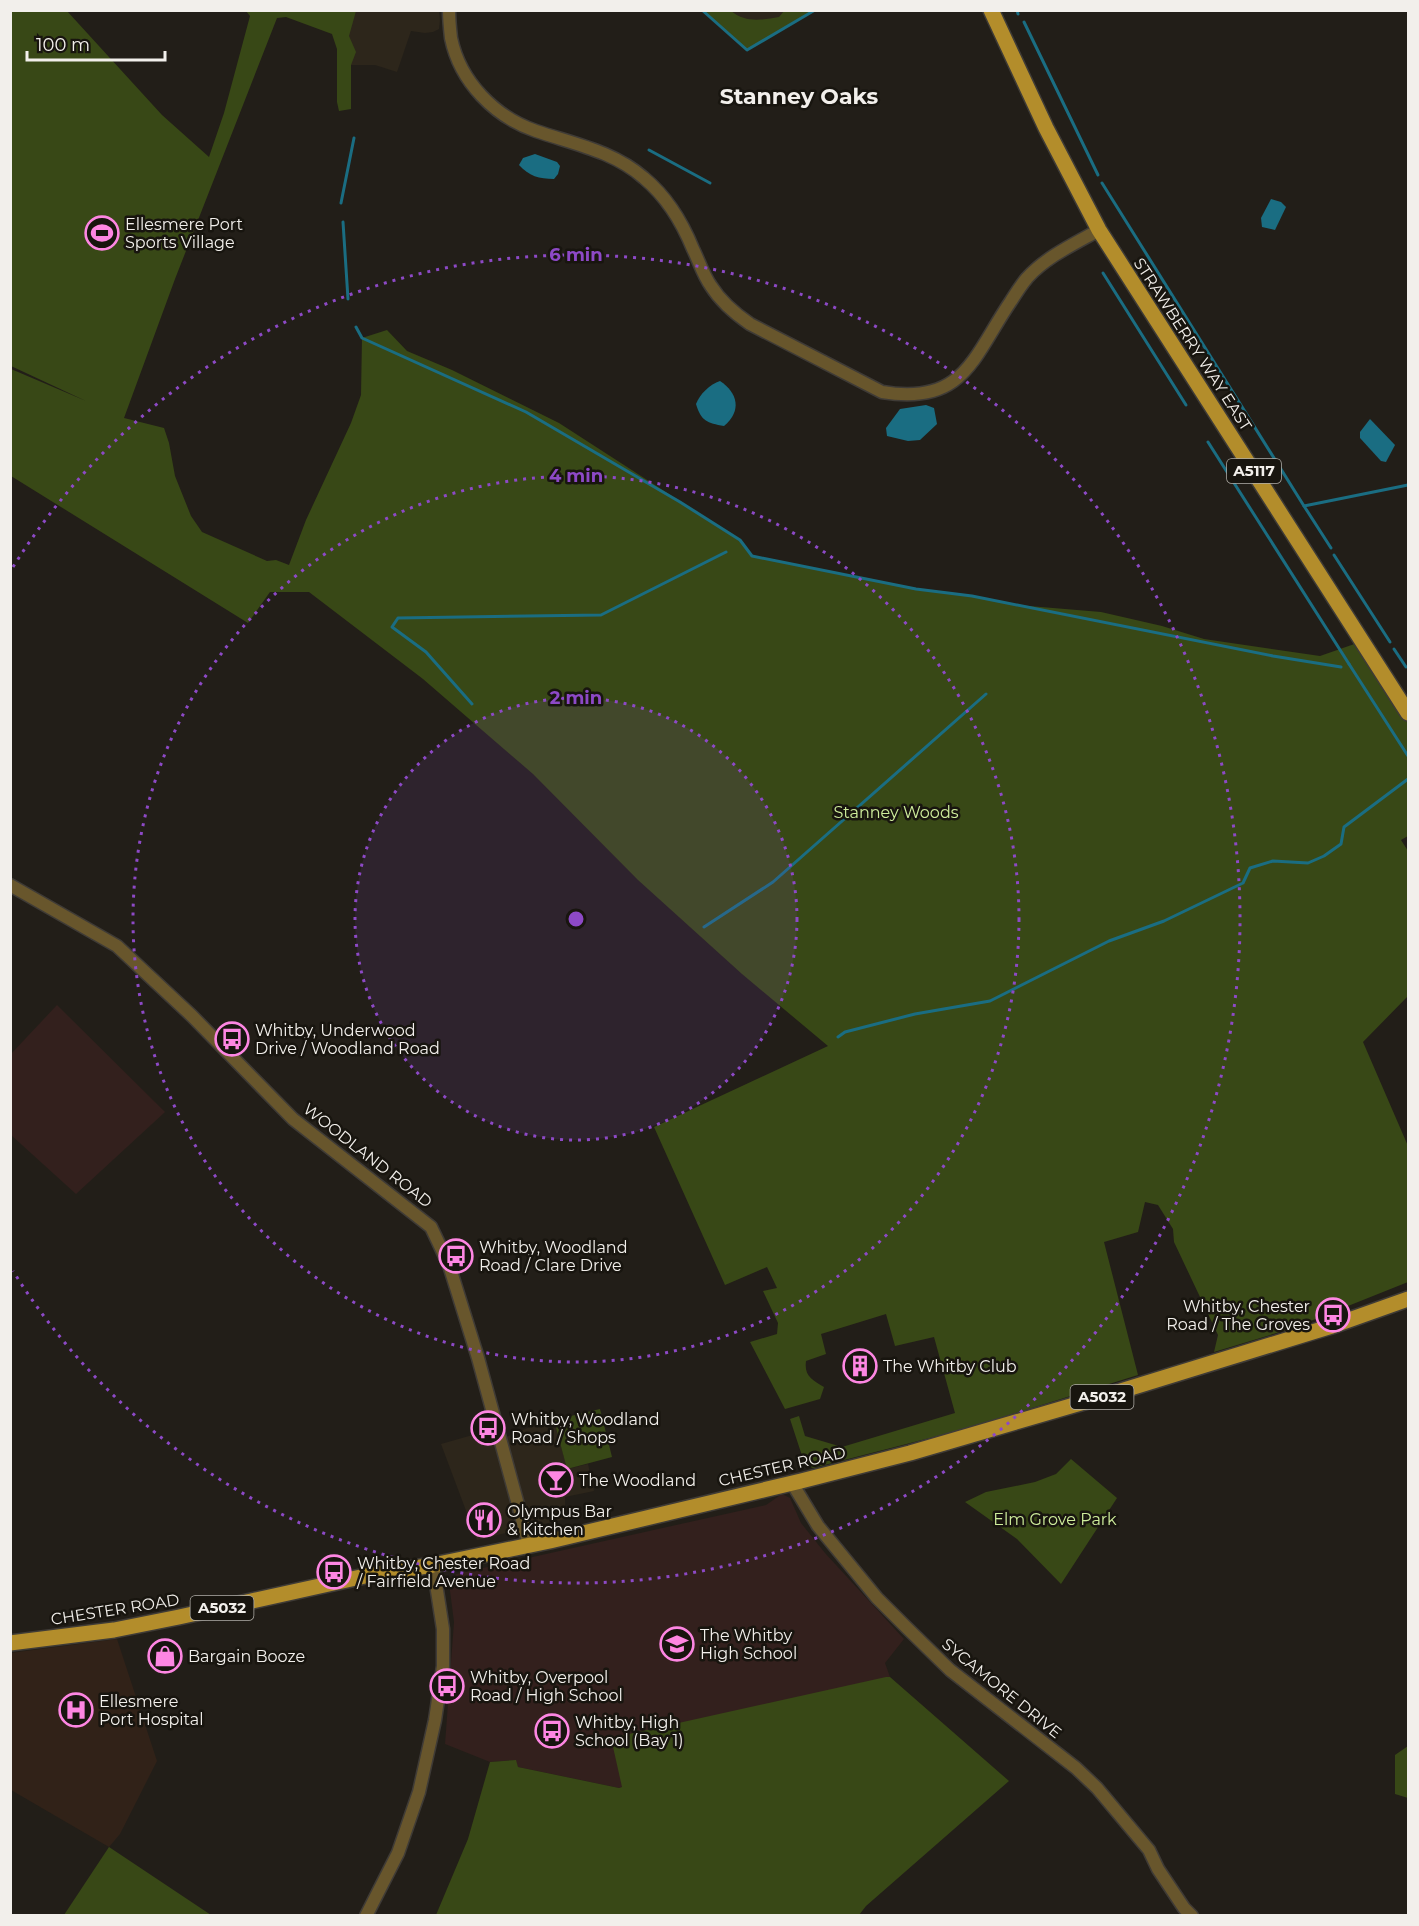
<svg xmlns="http://www.w3.org/2000/svg" width="1419" height="1926" font-family="Montserrat,sans-serif">
<style>
.built{fill:#2d261b}
.education{fill:#33201d}
.medical{fill:#312218}
.green{fill:#384816}
.water{fill:#1a6d82}
.lines{fill:none;stroke-linecap:round;stroke-linejoin:round}
.stream{stroke:#1a6d82;stroke-width:3}
.minor-casing{stroke:#3f3b36;stroke-width:15}
.major-casing{stroke:#3f3b36;stroke-width:18}
.minor{stroke:#68562c;stroke-width:12}
.major{stroke:#b38d2b;stroke-width:15}
.ring{fill:none;stroke:#8d49c6;stroke-width:3;stroke-dasharray:3 6}
.labels{text-anchor:middle;stroke-width:5;stroke-linejoin:round;paint-order:stroke}
.shield{fill:#18150f;stroke:#b1aea9;stroke-width:1.5}
.shield-label{font-size:15px;font-weight:bold;fill:#f2efeb}
.poi-label{font-size:16px;fill:#f2efeb;stroke:#18150f;text-anchor:start}
.street-label{font-size:16px;fill:#f2efeb;stroke:#18150f}
.park-label{font-size:16px;fill:#cfee9c;stroke:#18150f}
.district-label{font-size:22px;font-weight:bold;fill:#f2efeb;stroke:#18150f}
.centre{fill:#8d49c6;stroke:#18150f;stroke-width:3}
.ring-label{font-size:18px;text-anchor:middle;font-weight:bold;fill:#8d49c6;stroke:#18150f;stroke-width:5;stroke-linejoin:round;paint-order:stroke}
</style>
<rect width="100%" height="100%" fill="#221e18"/>
<g class="built">
<path d="M347,11H439L440,20L439,29L433,32L425,33L411,31L397,72L375,65H340Z"/>
<path d="M725,11H802L747,28Z"/>
<path d="M554,1417L567,1469L588,1464L594,1491L565,1497V1519L477,1540L441,1444L504,1426L506,1437Z"/>
</g>
<g class="education">
<path d="M57,1005L165,1112L76,1194L11,1135V1054Z"/>
<path d="M782,1494L790,1498L801,1523L825,1553L904,1639L885,1663L890,1677L619,1788L518,1767L515,1760L490,1762L445,1744L454,1622L449,1583L456,1574L766,1505Z"/>
</g>
<path class="medical" d="M117,1639L157,1761L120,1834L109,1847L11,1790L10,1653Z"/>
<g class="green">
<path d="M11,11H67L162,115L209,157L224,113L250,16L246,11H356L349,36L356,52L351,65V109L339,111L337,102V49L332,34L286,17L277,18L175,279L124,418L164,428L169,443L175,476L191,516L202,532L267,561L276,560L289,565L306,520L351,423L361,395L362,338L387,330L407,351L452,370L559,423L740,540L752,556L916,589L972,596L1017,605L1101,612L1162,626L1204,639L1320,656L1363,641L1408,713V836L1401,840L1408,851V996L1363,1042L1408,1146V1282L1293,1328L1214,1352L1218,1335L1174,1242L1173,1229L1158,1205L1145,1202L1138,1232L1104,1242L1138,1375L961,1430L813,1468L805,1465L790,1419L799,1416L805,1436L842,1447L955,1413L934,1337L895,1346L886,1314L821,1334L826,1354L806,1361C804,1376 812,1380 824,1387L820,1399L785,1409L750,1342L777,1334L778,1323L763,1291L777,1288L767,1267L725,1285L654,1127L828,1046L742,974L638,880L533,774L423,679L309,592H270L248,623L11,476V369L86,401L11,366Z"/>
<path d="M702,11H731C746,23 761,20 779,17L784,11H815L747,50Z"/>
<path d="M600,1409L612,1457L567,1469L554,1420Z"/>
<path d="M1071,1459L1117,1498L1061,1584L1017,1539L965,1502L986,1492L1035,1482L1056,1474Z"/>
<path d="M886,1677H890L1009,1781L866,1906L859,1915H436L468,1839L490,1762L516,1760L518,1767L619,1788L622,1787L611,1738Z"/>
<path d="M1408,1746V1798L1395,1794V1755Z"/>
<path d="M109,1847L211,1915H64Z"/>
</g>
<g class="water">
<path d="M535,154L557,162L560,166L558,174L554,179C539,179 529,176 519,165L523,158Z"/>
<path d="M1271,199L1281,202L1286,207L1275,230L1262,227L1261,218Z"/>
<path d="M720,381C738,393 742,411 724,426C707,423 701,421 696,404C700,394 710,384 720,381Z"/>
<path d="M926,405L934,408L937,424L920,440L908,441L887,436L886,428L900,409Z"/>
<path d="M1370,419L1395,445L1386,462L1381,461L1360,438V432Z"/>
</g>
<g class="lines">
<g class="stream">
<path d="M702,10L747,50L815,10"/>
<path d="M1017,10L1018,14"/>
<path d="M1024,22L1098,175"/>
<path d="M649,150L710,183"/>
<path d="M1102,183L1304,506"/>
<path d="M341,203L354,138"/>
<path d="M343,222L348,299"/>
<path d="M1103,273L1186,405"/>
<path d="M356,327L362,338L526,412L680,502L740,540L752,556L916,589L972,596L1273,656L1341,667"/>
<path d="M1208,442L1349,664"/>
<path d="M1331,548L1304,506L1408,485"/>
<path d="M1334,555L1390,642"/>
<path d="M1394,649L1406,667"/>
<path d="M1349,664L1408,756"/>
<path d="M472,704L426,652L392,627L398,618L601,615L726,552"/>
<path d="M704,927L773,882L986,694"/>
<path d="M838,1037L845,1032L915,1014L990,1001L1109,941L1164,921L1243,883L1250,868L1273,861L1308,863L1324,856L1341,844L1344,827L1408,779"/>
</g>
<defs>
<g id="minor">
<path d="M449,10C449,19 450,29 451,38C460,82 495,117 536,131C574,144 613,151 644,178C667,197 682,222 693,249C699,261 703,275 711,286C721,302 734,313 750,324L882,392C964,406 973,357 1011,301C1016,293 1021,285 1027,278C1046,257 1074,244 1099,230"/>
<path d="M10,885L117,946L192,1016L293,1119L431,1227L449,1265L478,1358L529,1545"/>
<path d="M792,1483L818,1526L877,1598L906,1627L950,1670L1076,1768L1097,1788L1149,1850L1158,1869L1184,1908L1192,1916"/>
<path d="M366,1916L398,1853L419,1792L435,1720L443,1666V1629L433,1565"/>
</g>
<g id="major">
<path d="M991,10L1046,128L1099,230L1408,713"/>
<path d="M10,1643L114,1630L179,1617L365,1576L433,1565L550,1541L801,1481L910,1453L1098,1398L1332,1326L1408,1299"/>
</g>
</defs>
<use href="#minor" class="minor-casing"/>
<use href="#major" class="major-casing"/>
<use href="#minor" class="minor"/>
<use href="#major" class="major"/>
</g>
<circle cx="576" cy="919" r="221" fill="#8d49c6" fill-opacity=".12"/>
<g class="ring">
<circle cx="576" cy="919" r="221"/>
<circle cx="576" cy="919" r="443"/>
<path d="M13 567A664 664 0 1 1 13 1271"/>
</g>
<defs>
<symbol id="stadium-ring" viewBox="-11 -11 22 22"><circle r="9.5" fill="#18150f" stroke="#fd86e2" stroke-width="1.5"/><path d="M0-5a6.5 5 0 1 0 0 10a6.5 5 0 1 0 0-10ZM-3.5-1.8h7v3.6h-7Z" fill="#fd86e2"/></symbol>
<symbol id="bus-ring" viewBox="-11 -11 22 22"><circle r="9.5" fill="#18150f" stroke="#fd86e2" stroke-width="1.5"/><path d="M-5-6H5V4H4V6H2V4H-2V6H-4V4H-5ZM-3.5-4V0h7V-4ZM-3.5 1.2v1.5H-2V1.2ZM2 1.2v1.5H3.5V1.2Z" fill="#fd86e2"/></symbol>
<symbol id="building-ring" viewBox="-11 -11 22 22"><circle r="9.5" fill="#18150f" stroke="#fd86e2" stroke-width="1.5"/><path d="M-4-6H4V6H1V3H-1V6H-4ZM-2.5-4.3h1.7v1.8h-1.7ZM.8-4.3h1.7v1.8H.8ZM-2.5-1h1.7V.8h-1.7ZM.8-1h1.7V.8H.8Z" fill="#fd86e2"/></symbol>
<symbol id="bar-ring" viewBox="-11 -11 22 22"><circle r="9.5" fill="#18150f" stroke="#fd86e2" stroke-width="1.5"/><path d="M-6-5H6L.8 .8V4.5H3.5V6h-7V4.5H-.8V.8Z" fill="#fd86e2"/></symbol>
<symbol id="restaurant-ring" viewBox="-11 -11 22 22"><circle r="9.5" fill="#18150f" stroke="#fd86e2" stroke-width="1.5"/><path d="M-5-6h1v4h1v-4h1v4h1v-4h1v5L-1.5 .5V6h-2V.5L-5-1ZM5-6V6H3V1.5H1.5Q1.5-4 5-6Z" fill="#fd86e2"/></symbol>
<symbol id="school-ring" viewBox="-11 -11 22 22"><circle r="9.5" fill="#18150f" stroke="#fd86e2" stroke-width="1.5"/><path d="M0-5L7-2L0 1L-7-2ZM-4 1L0 2.5L4 1V4Q0 6-4 4Z" fill="#fd86e2"/></symbol>
<symbol id="shop-ring" viewBox="-11 -11 22 22"><circle r="9.5" fill="#18150f" stroke="#fd86e2" stroke-width="1.5"/><path d="M-5-2.5h2.3a2.7 3.5 0 0 1 5.4 0H5L5.5 6h-11ZM-1.5-2.5h3a1.5 2.3 0 0 0-3 0Z" fill="#fd86e2"/></symbol>
<symbol id="hospital-ring" viewBox="-11 -11 22 22"><circle r="9.5" fill="#18150f" stroke="#fd86e2" stroke-width="1.5"/><path d="M-5-5h3v3.5h4V-5h3V5h-3V1.5h-4V5h-3Z" fill="#fd86e2"/></symbol>
</defs>
<g fill-rule="evenodd">
<use href="#stadium-ring" x="83" y="214" width="38" height="38"/>
<use href="#bus-ring" x="213" y="1020" width="38" height="38"/>
<use href="#bus-ring" x="437" y="1237" width="38" height="38"/>
<use href="#bus-ring" x="1314" y="1296" width="38" height="38"/>
<use href="#building-ring" x="841" y="1347" width="38" height="38"/>
<use href="#bus-ring" x="469" y="1409" width="38" height="38"/>
<use href="#bar-ring" x="537" y="1461" width="38" height="38"/>
<use href="#restaurant-ring" x="465" y="1501" width="38" height="38"/>
<use href="#bus-ring" x="315" y="1553" width="38" height="38"/>
<use href="#school-ring" x="658" y="1625" width="38" height="38"/>
<use href="#shop-ring" x="146" y="1637" width="38" height="38"/>
<use href="#bus-ring" x="428" y="1667" width="38" height="38"/>
<use href="#hospital-ring" x="57" y="1691" width="38" height="38"/>
<use href="#bus-ring" x="533" y="1712" width="38" height="38"/>
</g>
<g class="labels">
<g class="shield">
<rect x="1227" y="459" width="54" height="24" rx="4.5"/>
<rect x="1070.5" y="1385" width="63" height="24" rx="4.5"/>
<rect x="190.5" y="1596" width="63" height="24" rx="4.5"/>
</g>
<g class="shield-label">
<text x="1254" y="476">A5117</text>
<text x="1102" y="1402">A5032</text>
<text x="222" y="1613">A5032</text>
</g>
<g class="poi-label">
<text x="125" y="230">Ellesmere Port<tspan x="125" dy="18">Sports Village</tspan></text>
<text x="255" y="1036">Whitby, Underwood<tspan x="255" dy="18">Drive / Woodland Road</tspan></text>
<text x="479" y="1253">Whitby, Woodland<tspan x="479" dy="18">Road / Clare Drive</tspan></text>
<text x="1310" y="1312" text-anchor="end">Whitby, Chester<tspan x="1310" dy="18">Road / The Groves</tspan></text>
<text x="883" y="1372">The Whitby Club</text>
<text x="511" y="1425">Whitby, Woodland<tspan x="511" dy="18">Road / Shops</tspan></text>
<text x="579" y="1486">The Woodland</text>
<text x="507" y="1517">Olympus Bar<tspan x="507" dy="18">&amp; Kitchen</tspan></text>
<text x="357" y="1569">Whitby, Chester Road<tspan x="357" dy="18">/ Fairfield Avenue</tspan></text>
<text x="700" y="1641">The Whitby<tspan x="700" dy="18">High School</tspan></text>
<text x="188" y="1662">Bargain Booze</text>
<text x="470" y="1683">Whitby, Overpool<tspan x="470" dy="18">Road / High School</tspan></text>
<text x="99" y="1707">Ellesmere<tspan x="99" dy="18">Port Hospital</tspan></text>
<text x="575" y="1728">Whitby, High<tspan x="575" dy="18">School (Bay 1)</tspan></text>
</g>
<g class="street-label">
<text transform="translate(1193 344) rotate(57)" y="6">STRAWBERRY WAY EAST</text>
<text transform="translate(368 1155) rotate(38)" y="6">WOODLAND ROAD</text>
<text transform="translate(782 1466) rotate(-13)" y="6">CHESTER ROAD</text>
<text transform="translate(115 1609) rotate(-9)" y="6">CHESTER ROAD</text>
<text transform="translate(1002 1688) rotate(39)" y="6">SYCAMORE DRIVE</text>
</g>
<g class="park-label">
<text x="896" y="818">Stanney Woods</text>
<text x="1055" y="1525">Elm Grove Park</text>
</g>
<g class="district-label">
<text x="799" y="104">Stanney Oaks</text>
</g>
</g>
<circle cx="576" cy="919" r="9" class="centre"/>
<g class="ring-label">
<text x="576" y="261">6 min</text>
<text x="576" y="482">4 min</text>
<text x="576" y="704">2 min</text>
</g>
<rect width="1419" height="1926" fill="none" stroke="#f2efeb" stroke-width="24"/>
<path d="M27 51v9h138v-9" fill="none" stroke="#f2efeb" stroke-width="3"/>
<text x="36" y="51" font-size="18" fill="#f2efeb" stroke="#18150f" stroke-width="4.5" paint-order="stroke">100 m</text>
</svg>
